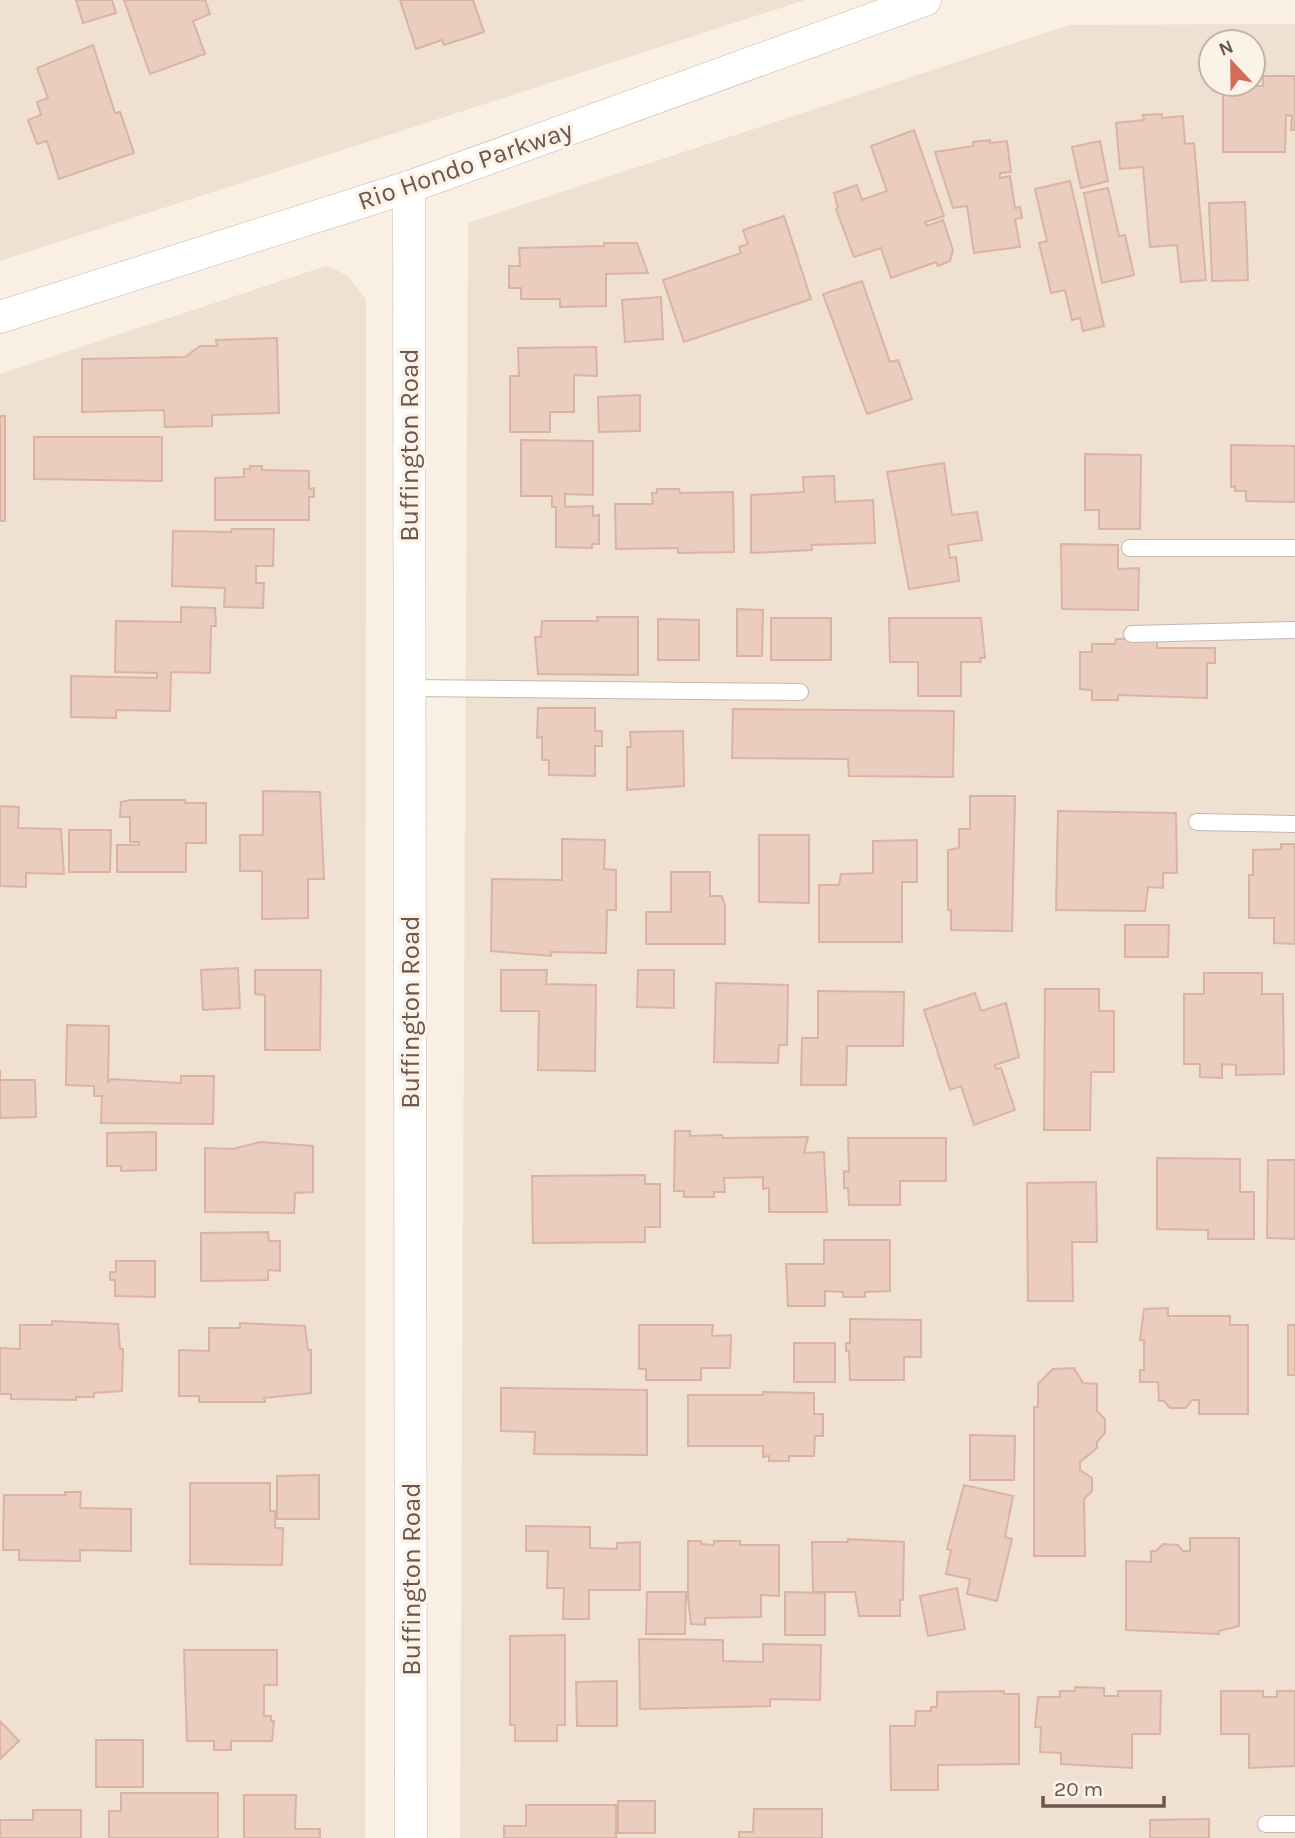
<svg xmlns="http://www.w3.org/2000/svg" width="1295" height="1838" font-family="Karla,sans-serif">
<style>
.residential{fill:#efe0d2;fill-rule:evenodd}
.building{fill:#eacdbe;stroke:#dbb4a1;stroke-width:2}
.lines{fill:none;stroke-linecap:round;stroke-linejoin:round}
.service-casing{stroke:#c8b6ac;stroke-width:18}
.minor-casing{stroke:#c8b6ac;stroke-width:33}
.service{stroke:#fff;stroke-width:16}
.minor{stroke:#fff;stroke-width:32}
.labels{text-anchor:middle;stroke-width:7;stroke-linejoin:round;paint-order:stroke}
.street-label{font-size:26px;fill:#6d564d;stroke:#fcf3e8}
</style>
<rect width="100%" height="100%" fill="#f9efe3"/>
<g class="residential">
<path d="M0,0H805L0,261Z"/>
<path d="M1295,24V1838H460L468,223L1069,25ZM1211,42H1253V84H1211Z"/>
<path d="M326,266L347,275L366,299L365,1838H0V374Z"/>
</g>
<g class="building">
<path d="M76,0H112L116,13L83,23Z"/>
<path d="M124,0H205L210,14L193,21L205,54L150,74Z"/>
<path d="M400,0H473L484,32L444,45L442,40L416,49Z"/>
<path d="M93,45L115,113L120,112L134,153L59,179L47,141L37,144L28,120L41,115L37,102L48,98L37,68Z"/>
<path d="M1263,76H1295V130H1291L1292,116L1286,115L1285,152H1223V86H1263Z"/>
<path d="M1162,114V118L1183,116L1185,144L1194,143L1206,280L1181,282L1177,245L1150,247L1143,167L1120,169L1116,123L1144,120L1143,115Z"/>
<path d="M914,130L944,216L925,222L927,226L943,220L953,250L950,261L938,266L936,262L891,278L881,248L854,257L836,209L838,208L834,193L857,185L862,200L887,191L871,146Z"/>
<path d="M990,140V143L1007,141L1011,172L1000,173V178L1010,176L1015,208L1020,207L1022,218L1015,219L1020,247L974,253L967,206L953,208L935,152L973,146V142Z"/>
<path d="M1100,141L1108,181L1081,188L1072,147Z"/>
<path d="M1070,181L1104,326L1083,331L1080,318L1072,320L1065,290L1051,293L1039,243L1047,241L1035,189Z"/>
<path d="M1108,188L1119,236L1125,235L1134,275L1102,283L1084,193Z"/>
<path d="M1245,202L1248,280L1212,281L1209,203Z"/>
<path d="M784,216L811,299L684,342L663,280L741,253L739,247L748,244L743,230Z"/>
<path d="M604,243H637L648,273L606,274V306L560,307V299H521V288H509V266H520L519,248L604,246Z"/>
<path d="M862,281L890,362L898,360L912,399L867,414L823,294Z"/>
<path d="M661,297L663,339L625,342L622,300Z"/>
<path d="M277,338L279,413L212,415V426L165,427L164,410L82,412V359L185,357L200,346H217L216,340Z"/>
<path d="M596,347L597,376L574,375V412H550V432H510V376H519L518,348Z"/>
<path d="M640,395V431L599,432L598,397Z"/>
<rect x="0" y="416" width="5" height="105"/>
<path d="M34,437H162V481L34,479Z"/>
<path d="M521,440L593,441V495L565,494V507L593,506V516L599,515V544H592V548L556,547V507H552V496H521Z"/>
<path d="M1231,445L1295,446V502L1246,501V491H1235V486L1231,487Z"/>
<path d="M1085,454L1141,455L1140,529H1099V510H1085Z"/>
<path d="M944,463L952,515L977,512L982,540L948,545L950,558L956,557L959,581L909,589L887,472Z"/>
<path d="M250,466H262V470L309,471V489L314,488V497H309V520H215V478L244,477V469H250Z"/>
<path d="M834,476L835,502L873,500L875,543L811,545L812,550L751,553V495L804,492L803,477Z"/>
<path d="M657,489H679L680,493L733,492L734,552L678,553V548L616,549L615,504H653L652,493H657Z"/>
<path d="M232,529H274L273,566H256V583H264L263,608L224,607L225,588L172,586L173,531L231,532Z"/>
<path d="M1061,544L1118,545V569L1139,568L1138,610L1062,609Z"/>
<path d="M181,607L215,608L216,626H211L210,673L171,672L170,711L116,710V718L71,717V676L157,678V673L115,672L116,621L181,622Z"/>
<path d="M737,609L763,610L762,656H737Z"/>
<path d="M597,617H638V675L538,674L535,637H541L542,621H598Z"/>
<rect x="771" y="618" width="60" height="42"/>
<path d="M889,618H981L985,658H980L981,662H961V696H918V662H890Z"/>
<path d="M658,619L699,620V660H658Z"/>
<path d="M1116,639H1157V648H1215V663H1207V698L1118,695V700H1092V690L1080,689V652H1092V644H1115Z"/>
<path d="M538,708H595V731H602V746H595V776L549,775V760H542V737L537,738Z"/>
<path d="M733,709L954,711L953,777L849,776L848,759L732,758Z"/>
<path d="M683,731L684,786L627,790V747H631L630,732Z"/>
<path d="M263,791L320,792L324,879H308V918L262,919V871H240V835H263Z"/>
<path d="M970,796H1015L1012,931L951,930V910H948V850L959,848V829H970Z"/>
<path d="M130,800H185V803H206V843H186V872H117V845H139V842H130V817H120L121,802Z"/>
<path d="M0,806L19,807L18,828L61,829L64,874L26,873V887L0,886Z"/>
<path d="M1058,811L1176,813L1177,873H1163V888L1148,887L1145,911L1056,910Z"/>
<path d="M69,830H111L110,872H69Z"/>
<path d="M759,835H809V903L759,902Z"/>
<path d="M562,839L605,840L604,869L616,870V910H607L606,953L551,952V956L491,951L492,879L562,880Z"/>
<path d="M917,840V882H902V942H819V885H839L841,874L873,873V841Z"/>
<path d="M1281,844H1295V944L1274,943V918H1249V875H1253V850L1281,849Z"/>
<path d="M671,872H710V896H722L725,906V944H646V912H671Z"/>
<path d="M1125,925H1169L1168,957H1125Z"/>
<path d="M238,968L240,1008L203,1010L201,970Z"/>
<path d="M255,970H321L320,1050H265V995L255,994Z"/>
<path d="M501,970H547L546,984L596,985L595,1071L538,1070L539,1011H501Z"/>
<path d="M638,970H674V1008L637,1007Z"/>
<path d="M1204,973H1262V994H1283L1284,1074L1236,1075V1065L1222,1064V1078L1200,1077V1064H1184V994H1204Z"/>
<path d="M716,983L788,985L787,1045H779L778,1063L714,1062Z"/>
<path d="M1045,989H1099V1011H1114V1072H1091L1090,1130H1044Z"/>
<path d="M818,991L904,992L903,1046H847L846,1085H801L802,1038H818Z"/>
<path d="M975,993L981,1011L1006,1003L1019,1057L995,1065L996,1069L1001,1068L1015,1110L974,1125L961,1086L950,1090L924,1010Z"/>
<path d="M67,1025L109,1026L108,1082L111,1079L181,1083V1076H214L213,1124L101,1123L102,1096H94V1086L66,1085Z"/>
<path d="M0,1070V1080H35L36,1117L0,1118Z"/>
<path d="M675,1131H690V1136L722,1135L723,1138L808,1137L804,1153L824,1152L827,1212H769V1188L763,1189V1177L724,1178L725,1192H714V1197H684V1191H674Z"/>
<path d="M156,1132V1170L121,1171V1166H107V1133Z"/>
<path d="M848,1138H946V1181H900V1205H849L848,1188H844V1171L849,1172Z"/>
<path d="M260,1142L313,1146V1192L295,1193L294,1213L205,1212V1148L233,1149Z"/>
<path d="M1157,1158L1240,1159V1192H1254V1239H1208V1230L1157,1229Z"/>
<path d="M1268,1160H1295V1239L1267,1238Z"/>
<path d="M645,1175V1184H660V1227H645V1242L533,1243L532,1176Z"/>
<path d="M1096,1182L1097,1242H1072L1073,1301H1028L1027,1183Z"/>
<path d="M268,1232L269,1241H280V1271L268,1270V1280L201,1281V1233Z"/>
<path d="M824,1240H890V1291L865,1292V1297H843V1292L825,1291V1306H788L786,1264H824Z"/>
<path d="M116,1261H155V1297L115,1296V1280H110V1272H116Z"/>
<path d="M1168,1308V1316H1230V1325H1248V1414H1199V1400H1192L1186,1408H1170L1164,1401H1159L1158,1382H1140V1370H1144V1340H1140L1144,1309Z"/>
<path d="M850,1319L921,1320V1357H904V1380H850L849,1351H846V1343H850Z"/>
<path d="M52,1321L118,1324L120,1349H123L122,1391L94,1393V1397H76V1400L11,1399V1394H0V1348L20,1349V1325H52Z"/>
<path d="M240,1323L305,1326L308,1350H311V1393L264,1398L265,1402H199V1396H179V1350L209,1351V1328H240Z"/>
<path d="M639,1325H713L712,1336L731,1335L730,1368H701V1380H646V1369H639Z"/>
<rect x="1288" y="1325" width="7" height="50"/>
<rect x="794" y="1343" width="41" height="39"/>
<path d="M1074,1368L1083,1383L1097,1384V1411L1105,1419V1433L1097,1442V1448L1080,1462V1470L1092,1478V1491L1084,1499L1085,1556H1034V1407H1038V1384L1053,1369Z"/>
<path d="M501,1388L647,1390V1455L534,1454L535,1432L501,1431Z"/>
<path d="M763,1392L814,1393V1414H823V1436H815L814,1456H789V1461H769V1456L763,1457V1446H688V1395H763Z"/>
<path d="M970,1435L1015,1436L1014,1480H970Z"/>
<path d="M319,1475V1519H277V1476Z"/>
<path d="M190,1483H270V1511H275V1528H283L282,1565L190,1564Z"/>
<path d="M964,1485L1013,1496L1005,1537L1012,1539L997,1601L967,1594L970,1579L946,1574L951,1550L947,1549Z"/>
<path d="M65,1492H81L80,1508L131,1509V1551L80,1550V1561L19,1560V1550H3L4,1495H65Z"/>
<path d="M526,1526L590,1527V1548L617,1549V1543L640,1542V1590H589V1619H563L564,1588H547L548,1551H526Z"/>
<path d="M1190,1538H1239V1626L1219,1631V1634L1126,1630V1561L1151,1562V1551H1156L1163,1544L1178,1545L1183,1551H1190Z"/>
<path d="M848,1539L904,1542L903,1600H900V1616H859L855,1592H813L812,1542H848Z"/>
<path d="M688,1541H701V1544L714,1545V1541H740V1545H779V1596L761,1595V1617L705,1618V1625L691,1624L688,1598Z"/>
<path d="M957,1588L965,1629L928,1636L920,1596Z"/>
<path d="M647,1592H686L685,1634H646Z"/>
<path d="M785,1592L825,1593V1635H785Z"/>
<path d="M565,1635V1725H557V1741H515V1725H510V1636Z"/>
<path d="M639,1639L723,1640V1661L763,1662V1644L821,1645L820,1700L770,1699V1706L640,1709Z"/>
<path d="M184,1650H277V1685H264V1716H271V1721H274L272,1741H231V1750H214V1741H187Z"/>
<path d="M617,1681V1726H577L576,1682Z"/>
<path d="M1075,1687L1104,1688V1696H1118V1691H1161L1160,1734H1132V1768L1061,1764V1753L1040,1752L1041,1727H1035L1038,1697H1060V1691H1075Z"/>
<path d="M1004,1691V1694H1019V1764L938,1765V1790H891L890,1726H915L916,1711H931V1707H937V1692Z"/>
<path d="M1221,1691H1263V1697H1277V1691H1295V1766L1249,1768V1734H1221Z"/>
<path d="M0,1721L19,1741L0,1759Z"/>
<rect x="96" y="1740" width="47" height="47"/>
<path d="M121,1793H218V1838H109V1811H121Z"/>
<path d="M244,1795H296L295,1829H320V1838H244Z"/>
<rect x="618" y="1801" width="37" height="32"/>
<path d="M526,1805H616V1838H504V1826H526Z"/>
<path d="M754,1809H822V1838H739V1832H753Z"/>
<path d="M33,1810H81V1838H0V1820H33Z"/>
<path d="M1209,1819V1838H1150V1820Z"/>
</g>
<g class="lines">
<defs>
<g id="service">
<path d="M1130,548H1295"/>
<path d="M1132,634L1295,630"/>
<path d="M410,688L800,692"/>
<path d="M1197,822L1295,824"/>
<path d="M1266,1824H1295"/>
</g>
<g id="minor">
<path d="M409,187L411,1838"/>
<path d="M0,317L409,187L925,0"/>
</g>
</defs>
<use href="#service" class="service-casing"/>
<use href="#minor" class="minor-casing"/>
<use href="#service" class="service"/>
<use href="#minor" class="minor"/>
</g>
<g class="labels">
<g class="street-label">
<text transform="translate(465 165) rotate(-19)" y="9">Rio Hondo Parkway</text>
<text transform="translate(409 445) rotate(-90)" y="9">Buffington Road</text>
<text transform="translate(410 1012) rotate(-90)" y="9">Buffington Road</text>
<text transform="translate(411 1579) rotate(-90)" y="9">Buffington Road</text>
</g>
</g>
<g transform="translate(1232 63) rotate(338)"><circle r="33" fill="#fcf3e8" stroke="#c3b4aa" stroke-width="2"/>
<path d="M0-5L12 26L0 18L-12 26Z" fill="#d36c57"/>
<text y="-10" font-size="19" font-weight="bold" text-anchor="middle" fill="#6d564d">N</text>
</g>
<path d="M1043 1796v10h121v-10" fill="none" stroke="#6d564d" stroke-width="3.5"/>
<text x="1054" y="1796" font-size="21" fill="#6d564d" stroke="#fcf3e8" stroke-width="5" paint-order="stroke">20 m</text>
</svg>
